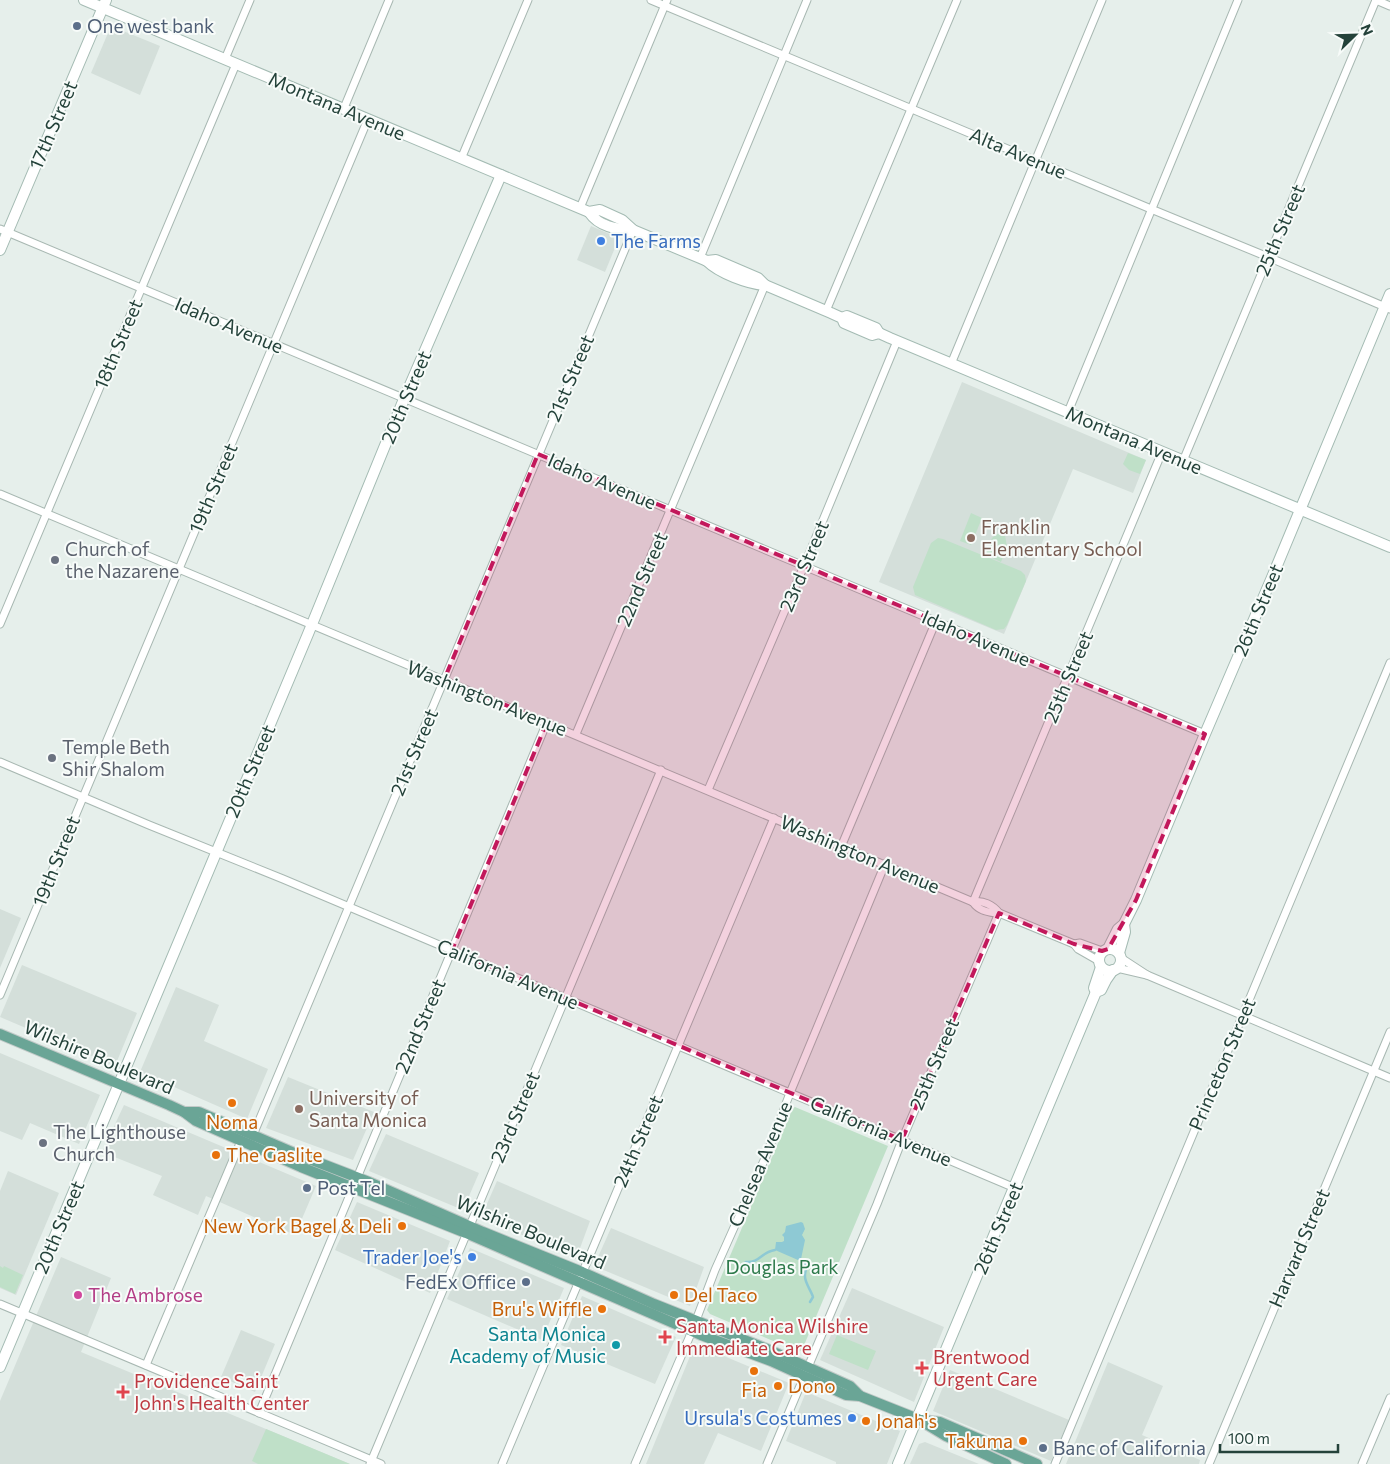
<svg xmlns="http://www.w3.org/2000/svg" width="1390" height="1464" font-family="Commissioner,sans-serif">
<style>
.built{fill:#d4dfda}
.green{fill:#bfe0c8}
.water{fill:#8ec9d4}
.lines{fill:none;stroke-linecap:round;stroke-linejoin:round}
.stream{stroke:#8ec9d4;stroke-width:2.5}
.street-casing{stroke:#a8b8b2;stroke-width:9}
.secondary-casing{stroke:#a4bbb3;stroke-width:12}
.primary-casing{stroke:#c2cac8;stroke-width:12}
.street{stroke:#fff;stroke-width:7}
.secondary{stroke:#fff;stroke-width:10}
.primary{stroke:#6aa596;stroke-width:10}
.marked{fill:#c2185b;fill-opacity:0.2;stroke:#c2185b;stroke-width:4;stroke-dasharray:10 6;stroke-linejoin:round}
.service-dot{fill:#5c6f8a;stroke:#f7fbf9;stroke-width:2}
.shop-dot{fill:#3f7fe0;stroke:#f7fbf9;stroke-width:2}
.education-dot{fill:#8d6e63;stroke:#f7fbf9;stroke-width:2}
.worship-dot{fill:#6b7280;stroke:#f7fbf9;stroke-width:2}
.food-dot{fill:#e8710a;stroke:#f7fbf9;stroke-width:2}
.hotel-dot{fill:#d1479c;stroke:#f7fbf9;stroke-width:2}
.health-dot{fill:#e0444e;stroke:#f7fbf9;stroke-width:2}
.culture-dot{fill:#0f9aa8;stroke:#f7fbf9;stroke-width:2}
.labels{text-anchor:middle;stroke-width:4;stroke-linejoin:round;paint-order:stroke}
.service-label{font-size:19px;fill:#4e5e75;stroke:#f7fbf9;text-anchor:start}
.street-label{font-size:19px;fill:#24423a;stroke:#f7fbf9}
.shop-label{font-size:19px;fill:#366cbe;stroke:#f7fbf9;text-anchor:end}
.education-label{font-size:19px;fill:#785e54;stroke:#f7fbf9;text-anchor:start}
.worship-label{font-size:19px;fill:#5b616d;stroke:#f7fbf9;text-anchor:start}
.food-label{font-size:19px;fill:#c56008;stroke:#f7fbf9;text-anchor:start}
.park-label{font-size:19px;fill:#2d7a4b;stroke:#f7fbf9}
.hotel-label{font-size:19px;fill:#b23c85;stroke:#f7fbf9;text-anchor:start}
.health-label{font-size:19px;fill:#be3a42;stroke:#f7fbf9;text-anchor:start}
.culture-label{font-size:19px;fill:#0d838f;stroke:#f7fbf9;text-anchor:end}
</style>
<rect width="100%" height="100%" fill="#e6efeb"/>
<g class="built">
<path d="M111,26L160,46L140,95L91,73Z"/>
<path d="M591,226L619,238L605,272L577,260Z"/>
<path d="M962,382L1146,460L1133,493L1073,469L1004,634L879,582Z"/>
<path d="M0,909L21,918L0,968Z"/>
<path d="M22,965L137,1013L115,1066L0,1017Z"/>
<path d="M176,987L219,1005L204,1041L268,1069L247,1119L140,1072Z"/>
<path d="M0,1053L100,1095L79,1144L30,1123L22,1140L0,1131Z"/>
<path d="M288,1077L374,1112L353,1160L266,1128Z"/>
<path d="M124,1105L316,1186L295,1235L206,1196L198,1215L153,1195L162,1176L102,1152Z"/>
<path d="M386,1134L479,1173L463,1210L369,1171Z"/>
<path d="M8,1171L59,1193L16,1295L0,1288V1191Z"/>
<path d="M497,1181L590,1221L576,1259L486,1219L483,1213Z"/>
<path d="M357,1202L450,1241L430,1293L335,1250Z"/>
<path d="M611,1228L704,1267L690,1306L594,1266Z"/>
<path d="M470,1248L564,1288L542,1340L447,1299Z"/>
<path d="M61,1257L111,1278L81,1352L350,1464H0V1401Z"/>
<path d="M852,1288L944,1327L914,1402L820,1360Z"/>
<path d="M582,1296L676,1337L655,1384L561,1345Z"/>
<path d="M241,1330L275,1344L255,1392L221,1377Z"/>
<path d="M695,1344L789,1383L761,1451L718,1433L704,1464H646Z"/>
<path d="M1108,1362L1163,1386L1142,1435L1200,1460L1199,1464H1066Z"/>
<path d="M950,1370L1069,1420L1051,1461L933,1411Z"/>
<path d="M806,1392L900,1431L887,1464H836V1462L786,1441Z"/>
<path d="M925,1442L979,1464H910L919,1444Z"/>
</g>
<g class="green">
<path d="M1128,453L1146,460L1140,474L1129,470L1123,464Z"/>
<path d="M971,513L982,518L971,545L960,541Z"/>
<path d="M997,534L1005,535L1007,547L1001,562L986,555L992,538Z"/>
<path d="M938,538L943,539L1021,571L1025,575L1026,581L1007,625L1004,629L996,630L915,595L913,587L931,543Z"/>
<path d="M795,1107L888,1146L802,1350L799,1352L710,1314L707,1310L793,1108Z"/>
<path d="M0,1266L3,1268L4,1266L23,1275L15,1294L0,1287Z"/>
<path d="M837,1335L876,1351L868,1370L829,1354Z"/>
<path d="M266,1429L350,1464H258L252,1461Z"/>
</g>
<path class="water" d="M801,1222L803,1223L805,1229L802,1235L805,1240L801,1259L798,1260L775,1250L776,1242H782L784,1241V1237L782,1235L785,1232L786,1226Z"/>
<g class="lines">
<g class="stream">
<path d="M801,1259L807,1266C806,1269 805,1272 805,1275C804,1282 811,1290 813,1297L810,1302"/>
<path d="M741,1267L746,1262C760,1263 761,1252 775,1250"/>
</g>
<defs>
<g id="street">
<path d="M651,0L1151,209L1268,257L1390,309"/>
<path d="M1376,0L1390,6"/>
<path d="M225,59L250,0"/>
<path d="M344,108L389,0"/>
<path d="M461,159L528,0"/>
<path d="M580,208L667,0"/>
<path d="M0,229L1205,734"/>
<path d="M700,258L807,0"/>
<path d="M826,311L957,0"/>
<path d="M951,364L1102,0"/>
<path d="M1068,412L1238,0"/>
<path d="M1183,461L1376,0"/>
<path d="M0,494L973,902C983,900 993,905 999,913"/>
<path d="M0,624L236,64"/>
<path d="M576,734L765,285"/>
<path d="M0,762L149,825L283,879L1015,1188"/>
<path d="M708,790L809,554L897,341"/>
<path d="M841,847L936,621"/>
<path d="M973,902L1162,452"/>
<path d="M973,902C978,910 989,913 999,913L1074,944L1080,943L1102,951"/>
<path d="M1074,944L1078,949L1099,961"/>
<path d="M1121,958L1147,975L1390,1078"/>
<path d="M1117,968L1147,975"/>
<path d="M0,995L368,119"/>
<path d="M253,1135L633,230"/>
<path d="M0,1304L381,1464"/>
<path d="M146,1365L241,1141"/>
<path d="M259,1413L547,722"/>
<path d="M370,1464L661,770"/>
<path d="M502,1464L774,818"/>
<path d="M635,1464L692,1331L715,1270L766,1156L790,1093L885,864"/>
<path d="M767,1464L877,1204L902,1140L999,913"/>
<path d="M1055,1464L1390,663"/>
<path d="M1209,1464L1390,1032"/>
<path d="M1362,1464L1390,1398"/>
</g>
<g id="secondary">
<path d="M84,0L589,212L600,210L622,220L633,230L700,258L707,261L716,260L758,278L765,285"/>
<path d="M589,212C599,227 616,229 633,230"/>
<path d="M0,250L106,0"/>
<path d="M707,261C719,273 748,284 765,285L831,313L842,318L844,323L872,335L879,333L890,338L1390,547"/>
<path d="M842,318L847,316L876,328L879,333"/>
<circle cx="1110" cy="960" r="11"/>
<path d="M1108,949L1118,929L1124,924L1136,900L1205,734L1273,575L1390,294"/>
<path d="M1119,953L1125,932L1124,924"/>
<path d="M1096,992L1094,988L1101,967"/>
<path d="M0,1367L308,634L404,399L501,175"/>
<path d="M898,1464L1096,992L1101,990L1106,980L1113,970"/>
</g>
<g id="primary">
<path d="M0,1034L169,1105L184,1112L196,1121L301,1167L466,1233L701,1335L771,1361L846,1395L860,1396L918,1419L946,1436L1006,1464"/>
<path d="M184,1112H199L299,1155L369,1182L483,1232L582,1272L654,1304L767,1349L850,1386L860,1396"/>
<path d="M922,1420L940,1422L1037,1464"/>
</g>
</defs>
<use href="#street" class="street-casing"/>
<use href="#secondary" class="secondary-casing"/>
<use href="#primary" class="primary-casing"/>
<use href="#street" class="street"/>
<use href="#secondary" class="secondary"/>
<use href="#primary" class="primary"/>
</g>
<path class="marked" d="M538,454L1205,734L1136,900L1108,949L1102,951L1074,944L999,913L902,1140L452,950L547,722L444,680Z"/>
<g class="service-dot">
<circle cx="77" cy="26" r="5"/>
<circle cx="307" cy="1188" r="5"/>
<circle cx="526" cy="1282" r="5"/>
<circle cx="1043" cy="1448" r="5"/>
</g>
<g class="shop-dot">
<circle cx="601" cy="241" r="5"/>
<circle cx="472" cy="1257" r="5"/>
<circle cx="852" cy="1418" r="5"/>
</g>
<g class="education-dot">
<circle cx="971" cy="538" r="5"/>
<circle cx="299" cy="1109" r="5"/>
</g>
<g class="worship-dot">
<circle cx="55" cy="560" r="5"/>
<circle cx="52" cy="758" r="5"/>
<circle cx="43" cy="1143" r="5"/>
</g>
<g class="food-dot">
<circle cx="232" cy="1103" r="5"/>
<circle cx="216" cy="1155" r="5"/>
<circle cx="402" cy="1226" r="5"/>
<circle cx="674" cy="1295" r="5"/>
<circle cx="602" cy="1309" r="5"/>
<circle cx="754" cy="1371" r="5"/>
<circle cx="778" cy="1386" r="5"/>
<circle cx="866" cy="1421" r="5"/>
<circle cx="1023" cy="1441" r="5"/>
</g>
<circle class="hotel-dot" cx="78" cy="1295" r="5"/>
<g class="health-dot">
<path d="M662.5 1329.5h5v5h5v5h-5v5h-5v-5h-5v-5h5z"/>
<path d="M919.5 1360.5h5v5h5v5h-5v5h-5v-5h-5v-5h5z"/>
<path d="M120.5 1384.5h5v5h5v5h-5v5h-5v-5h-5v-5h5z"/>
</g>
<circle class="culture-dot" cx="616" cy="1345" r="5"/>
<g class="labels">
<g class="service-label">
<text x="87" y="33">One west bank</text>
<text x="317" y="1195">Post Tel</text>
<text x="516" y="1289" text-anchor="end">FedEx Office</text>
<text x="1053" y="1455">Banc of California</text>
</g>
<g class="street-label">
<text transform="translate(337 106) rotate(23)" y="7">Montana Avenue</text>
<text transform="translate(53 125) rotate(-67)" y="7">17th Street</text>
<text transform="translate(1018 153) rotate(23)" y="7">Alta Avenue</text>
<text transform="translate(1280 230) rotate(-67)" y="7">25th Street</text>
<text transform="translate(229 325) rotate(23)" y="7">Idaho Avenue</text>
<text transform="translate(118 344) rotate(-67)" y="7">18th Street</text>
<text transform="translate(570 378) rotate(-67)" y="7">21st Street</text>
<text transform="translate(406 397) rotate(-67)" y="7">20th Street</text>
<text transform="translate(1134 440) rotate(23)" y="7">Montana Avenue</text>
<text transform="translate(602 481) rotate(23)" y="7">Idaho Avenue</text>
<text transform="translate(213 488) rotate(-67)" y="7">19th Street</text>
<text transform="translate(804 566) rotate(-67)" y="7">23rd Street</text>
<text transform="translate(642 579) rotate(-67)" y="7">22nd Street</text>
<text transform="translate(1258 610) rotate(-67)" y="7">26th Street</text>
<text transform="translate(976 638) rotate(23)" y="7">Idaho Avenue</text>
<text transform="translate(1068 677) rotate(-67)" y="7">25th Street</text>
<text transform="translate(487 698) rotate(22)" y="7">Washington Avenue</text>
<text transform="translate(414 752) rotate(-67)" y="7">21st Street</text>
<text transform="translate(250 771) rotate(-67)" y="7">20th Street</text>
<text transform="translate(860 854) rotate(23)" y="7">Washington Avenue</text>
<text transform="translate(56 861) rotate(-68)" y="7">19th Street</text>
<text transform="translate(508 974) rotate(23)" y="7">California Avenue</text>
<text transform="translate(420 1026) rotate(-67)" y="7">22nd Street</text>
<text transform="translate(99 1057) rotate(23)" y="7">Wilshire Boulevard</text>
<text transform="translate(934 1064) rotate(-67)" y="7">25th Street</text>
<text transform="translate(1222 1064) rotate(-67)" y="7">Princeton Street</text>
<text transform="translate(515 1117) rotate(-67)" y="7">23rd Street</text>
<text transform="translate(881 1131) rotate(23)" y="7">California Avenue</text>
<text transform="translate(638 1141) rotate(-67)" y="7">24th Street</text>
<text transform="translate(760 1164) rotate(-67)" y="7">Chelsea Avenue</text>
<text transform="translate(59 1227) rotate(-67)" y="7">20th Street</text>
<text transform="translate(998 1228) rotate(-67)" y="7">26th Street</text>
<text transform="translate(531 1232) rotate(23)" y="7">Wilshire Boulevard</text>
<text transform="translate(1299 1248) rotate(-67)" y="7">Harvard Street</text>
</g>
<g class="shop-label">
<text x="611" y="248" text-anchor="start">The Farms</text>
<text x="462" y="1264">Trader Joe's</text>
<text x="842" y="1425">Ursula's Costumes</text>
</g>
<g class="education-label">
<text x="981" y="534">Franklin<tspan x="981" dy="22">Elementary School</tspan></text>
<text x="309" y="1105">University of<tspan x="309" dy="22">Santa Monica</tspan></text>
</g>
<g class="worship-label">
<text x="65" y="556">Church of<tspan x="65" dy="22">the Nazarene</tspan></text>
<text x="62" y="754">Temple Beth<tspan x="62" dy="22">Shir Shalom</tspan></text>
<text x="53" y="1139">The Lighthouse<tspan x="53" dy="22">Church</tspan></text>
</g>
<g class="food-label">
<text x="232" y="1129" text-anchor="middle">Noma</text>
<text x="226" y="1162">The Gaslite</text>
<text x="392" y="1233" text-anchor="end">New York Bagel &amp; Deli</text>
<text x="684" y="1302">Del Taco</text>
<text x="592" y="1316" text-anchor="end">Bru's Wiffle</text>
<text x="788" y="1393">Dono</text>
<text x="754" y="1397" text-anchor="middle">Fia</text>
<text x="876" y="1428">Jonah's</text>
<text x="1013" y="1448" text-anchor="end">Takuma</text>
</g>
<g class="park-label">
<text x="782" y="1274">Douglas Park</text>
</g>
<g class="hotel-label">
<text x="88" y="1302">The Ambrose</text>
</g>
<g class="health-label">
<text x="676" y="1333">Santa Monica Wilshire<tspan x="676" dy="22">Immediate Care</tspan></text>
<text x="933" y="1364">Brentwood<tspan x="933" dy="22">Urgent Care</tspan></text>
<text x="134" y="1388">Providence Saint<tspan x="134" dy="22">John's Health Center</tspan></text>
</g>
<g class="culture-label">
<text x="606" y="1341">Santa Monica<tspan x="606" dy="22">Academy of Music</tspan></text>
</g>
</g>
<g transform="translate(1355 35) rotate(67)" stroke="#f7fbf9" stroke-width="4" paint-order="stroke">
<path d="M0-4L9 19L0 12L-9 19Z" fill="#24423a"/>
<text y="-8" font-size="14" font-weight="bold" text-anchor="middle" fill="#24423a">N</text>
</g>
<path d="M1220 1444v8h118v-8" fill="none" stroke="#24423a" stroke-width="2.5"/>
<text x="1228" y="1444" font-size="15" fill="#24423a" stroke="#f7fbf9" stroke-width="4" paint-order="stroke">100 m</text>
</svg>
